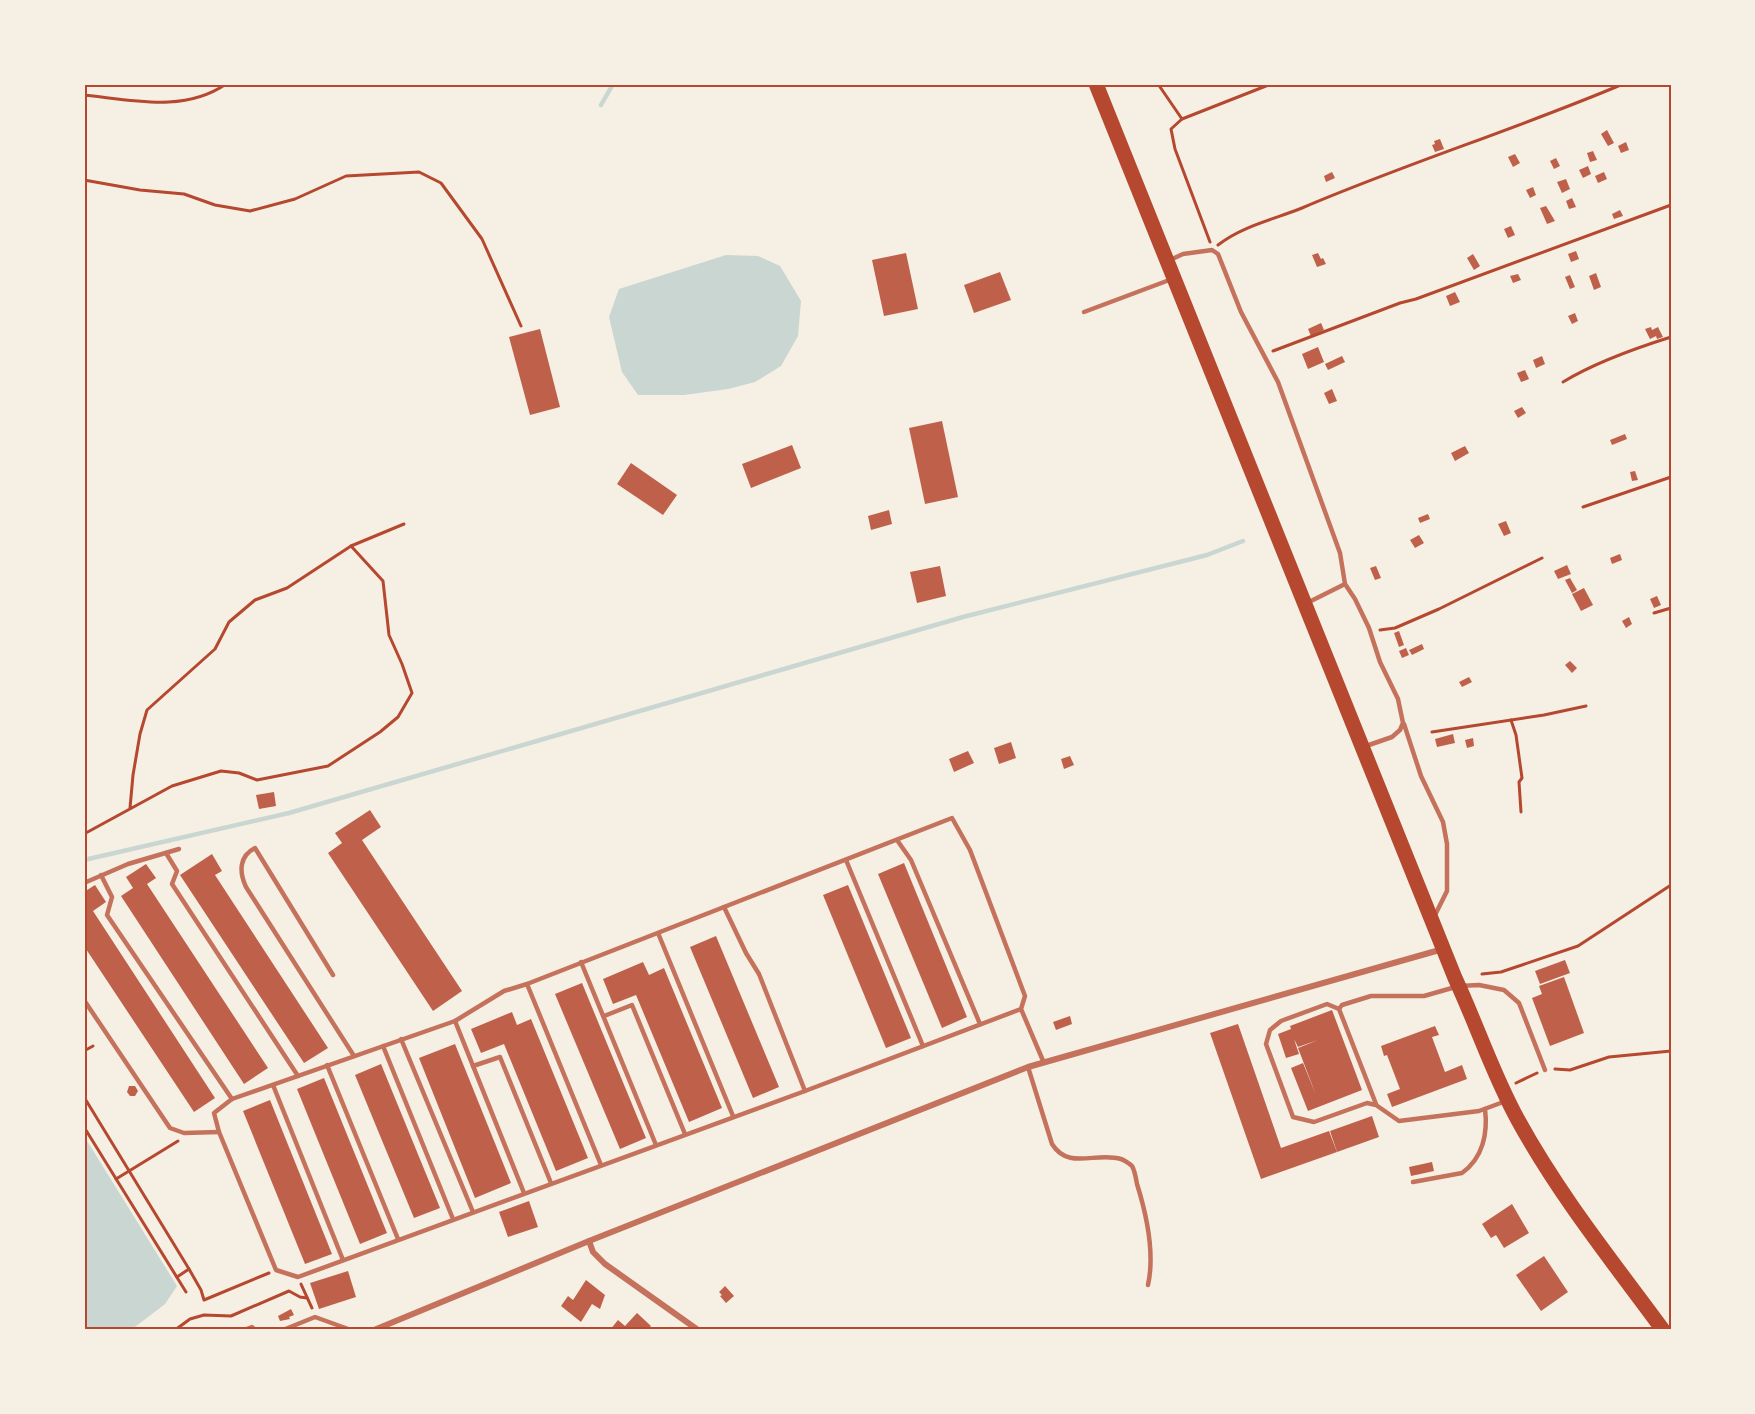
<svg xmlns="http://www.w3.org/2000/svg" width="1755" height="1414" font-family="Arial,sans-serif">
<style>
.water{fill:#c9d6d2}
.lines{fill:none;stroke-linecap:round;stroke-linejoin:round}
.stream{stroke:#c9d6d2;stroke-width:4.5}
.building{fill:#bf614a}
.path{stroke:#b5482f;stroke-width:3}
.service{stroke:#c5725c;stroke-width:4.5}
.minor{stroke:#c5725c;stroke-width:6}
.primary{stroke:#b5482f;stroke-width:15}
.neatline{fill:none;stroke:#b5482f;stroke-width:2}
</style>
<rect width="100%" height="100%" fill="#f6efe4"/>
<g class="water">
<path d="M726,255L758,256L780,266L801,301L798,336L781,366L755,382L728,389L684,395H638L622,372L609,317L619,289Z"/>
<path d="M84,1136L177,1286L165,1304L131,1330H84Z"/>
</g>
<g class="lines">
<g class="stream">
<path d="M601,105L613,84"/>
<path d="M84,860L289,813L963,617L1207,555L1243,541"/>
</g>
</g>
<g class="building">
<path d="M1607,130L1614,143L1608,146L1601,134Z"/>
<path d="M1440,139L1444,149L1435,152L1432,145L1435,144L1434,141Z"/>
<path d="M1626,142L1629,150L1621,153L1618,146Z"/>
<path d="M1593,151L1597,160L1590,162L1587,153Z"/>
<path d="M1515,154L1520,163L1513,167L1508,157Z"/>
<path d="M1556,158L1560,166L1554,169L1550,161Z"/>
<path d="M1588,166L1591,174L1583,178L1579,170Z"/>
<path d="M1332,172L1335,178L1326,182L1324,176Z"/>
<path d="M1604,172L1607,179L1598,183L1595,176Z"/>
<path d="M1566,179L1570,189L1562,193L1557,182Z"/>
<path d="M1533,187L1536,195L1530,198L1526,190Z"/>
<path d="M1572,198L1576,207L1569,209L1566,201Z"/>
<path d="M1546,206L1555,221L1547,224L1540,208Z"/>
<path d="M1620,210L1623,216L1614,219L1612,214Z"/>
<path d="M1511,226L1515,235L1508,238L1504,229Z"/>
<path d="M1576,251L1579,259L1571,262L1568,254Z"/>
<path d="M906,253L918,309L884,316L872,260Z"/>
<path d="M1318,253L1321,259L1323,258L1326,264L1317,267L1312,255Z"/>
<path d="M1473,254L1480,266L1474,270L1467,258Z"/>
<path d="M1000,272L1011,300L974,313L964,285Z"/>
<path d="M1596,273L1601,287L1594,290L1589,276Z"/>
<path d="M1518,274L1521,280L1513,283L1510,276Z"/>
<path d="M1570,275L1575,287L1570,289L1565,277Z"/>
<path d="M1455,292L1460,302L1450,306L1446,296Z"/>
<path d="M1575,313L1578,321L1572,324L1568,316Z"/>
<path d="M1321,323L1324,330L1311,336L1308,329Z"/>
<path d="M1651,327L1652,330L1658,327L1663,337L1657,339L1656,336L1650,339L1645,329Z"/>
<path d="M540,329L560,407L530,415L509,337Z"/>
<path d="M1318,347L1324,362L1308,369L1302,354Z"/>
<path d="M1342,356L1345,362L1328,370L1325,364Z"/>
<path d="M1542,356L1545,364L1536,368L1533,360Z"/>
<path d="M1525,370L1529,379L1521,382L1517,373Z"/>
<path d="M1332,389L1337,401L1329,404L1324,393Z"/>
<path d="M1522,407L1526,413L1518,418L1514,411Z"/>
<path d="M942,421L958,497L925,504L909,428Z"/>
<path d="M1625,434L1627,439L1612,445L1610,440Z"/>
<path d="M792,445L801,468L751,488L742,464Z"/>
<path d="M1465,446L1469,453L1455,461L1451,453Z"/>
<path d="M631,463L677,495L663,515L617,484Z"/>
<path d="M1635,471L1638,480L1632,481L1630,472Z"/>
<path d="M889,510L892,524L871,530L868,516Z"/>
<path d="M1428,514L1430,519L1420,523L1418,518Z"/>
<path d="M1506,521L1511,533L1504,536L1498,524Z"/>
<path d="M1419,535L1424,543L1415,548L1410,540Z"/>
<path d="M1620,554L1622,560L1612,564L1610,558Z"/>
<path d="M1567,565L1571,574L1558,579L1554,571Z"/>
<path d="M940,566L946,596L917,603L910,572Z"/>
<path d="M1376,566L1381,578L1375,580L1370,568Z"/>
<path d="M1570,578L1577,590L1572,593L1565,580Z"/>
<path d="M1584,588L1593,605L1581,611L1572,594Z"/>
<path d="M1657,596L1661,605L1654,608L1650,599Z"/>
<path d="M1629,617L1632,624L1626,628L1622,621Z"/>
<path d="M1399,631L1404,645L1399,647L1394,633Z"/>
<path d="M1422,644L1424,649L1412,655L1409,650Z"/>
<path d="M1406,648L1409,655L1402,658L1399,651Z"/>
<path d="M1570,661L1577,668L1572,673L1565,665Z"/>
<path d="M1469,677L1472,682L1462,687L1459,682Z"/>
<path d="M1453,734L1455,743L1437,747L1435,739Z"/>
<path d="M1473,738L1474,746L1467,748L1465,740Z"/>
<path d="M1011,742L1016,758L999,764L994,748Z"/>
<path d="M968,751L974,763L954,772L949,759Z"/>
<path d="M1070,756L1074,765L1064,769L1061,759Z"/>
<path d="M274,792L276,806L259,809L256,795Z"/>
<path d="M370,810L381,827L362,840L462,991L433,1011L328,853L342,843L335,833Z"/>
<path d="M212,854L222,871L215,875L328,1048L304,1063L180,875Z"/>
<path d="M904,863L967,1017L942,1028L878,874Z"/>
<path d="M146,864L156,878L147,884L268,1068L244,1084L121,896L133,888L126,877Z"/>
<path d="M95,885L106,902L93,911L215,1098L194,1112L84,946V892Z"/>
<path d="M848,885L911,1038L886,1048L823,895Z"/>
<path d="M716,936L779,1087L753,1098L690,947Z"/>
<path d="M1565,960L1570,973L1540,984L1535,971Z"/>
<path d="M643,962L649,975L664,968L722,1108L689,1122L636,995L613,1004L603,979Z"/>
<path d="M1564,977L1584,1033L1550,1046L1532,998L1542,994L1539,986Z"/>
<path d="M582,983L646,1138L620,1149L555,994Z"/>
<path d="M1332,1010L1362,1090L1308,1111L1291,1068L1303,1063L1316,1095L1298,1048L1318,1040L1298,1047L1294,1039L1299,1054L1286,1058L1278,1034L1291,1029L1290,1026Z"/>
<path d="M512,1012L517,1025L531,1019L588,1158L556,1171L504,1044L481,1053L471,1029Z"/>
<path d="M1070,1016L1072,1024L1056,1030L1053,1022Z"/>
<path d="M1238,1024L1281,1148L1329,1131L1337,1152L1261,1179L1210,1033Z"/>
<path d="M1435,1026L1439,1035L1432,1037L1445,1072L1462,1065L1467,1079L1392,1107L1387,1094L1400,1089L1387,1055L1384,1056L1381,1046Z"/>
<path d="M455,1044L511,1183L475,1198L419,1058Z"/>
<path d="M381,1064L440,1208L414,1218L355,1075Z"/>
<path d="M324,1078L387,1233L360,1244L297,1089Z"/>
<path d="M129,1086H135L138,1091L135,1096H130L127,1092Z"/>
<path d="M270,1100L332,1254L305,1264L243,1111Z"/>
<path d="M1372,1116L1379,1137L1337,1152L1330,1131Z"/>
<path d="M1432,1162L1434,1171L1411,1176L1409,1167Z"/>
<path d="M529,1201L538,1227L508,1237L499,1212Z"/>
<path d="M1512,1204L1529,1233L1504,1248L1496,1235L1491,1238L1482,1224Z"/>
<path d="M1544,1256L1568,1292L1541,1311L1516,1275Z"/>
<path d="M348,1271L356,1297L319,1309L310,1283Z"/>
<path d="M586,1280L605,1295L600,1309L592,1304L581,1322L561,1306L568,1296L573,1300Z"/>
<path d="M725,1286L734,1296L726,1303L720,1296L722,1295L719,1292Z"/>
<path d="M291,1309L294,1315L289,1317L290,1319L280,1321L278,1316Z"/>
<path d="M637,1313L651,1326L647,1330H610L618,1320L625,1326Z"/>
</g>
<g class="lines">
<g class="path">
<path d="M1158,84L1182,119"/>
<path d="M84,95C132,100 184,113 226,84"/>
<path d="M84,180L140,190L184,194L215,205L250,211L295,199L346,176L419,172L441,183L482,239L521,326"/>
<path d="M1210,242L1175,149L1171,129L1182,119L1271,84"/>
<path d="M1218,245C1242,226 1275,219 1302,208C1407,163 1517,129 1623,84"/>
<path d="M1273,351L1400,303L1416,299L1671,205"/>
<path d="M1563,382C1594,363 1636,348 1671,337"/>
<path d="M1583,507L1671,477"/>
<path d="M351,546L404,524"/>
<path d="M1654,613L1671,608"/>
<path d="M1380,630L1395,628L1439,609L1542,558"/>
<path d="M1511,720L1516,735L1522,778L1519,782L1521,812"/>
<path d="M1432,732L1544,715L1586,706"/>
<path d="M84,834L172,786L221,771L239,773L257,780L328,766L380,732L398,717L412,693L402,664L389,635L383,581L351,546L287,588L255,600L229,622L215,649L147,710L140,734L133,775L130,808"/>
<path d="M1482,974L1501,972L1578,946L1671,885"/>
<path d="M84,1051L93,1046"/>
<path d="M1555,1069L1570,1070L1609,1057L1671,1051"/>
<path d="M1516,1083L1537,1073"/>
<path d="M84,1097L189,1269L201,1290L204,1300L269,1273"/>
<path d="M84,1127L186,1292"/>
<path d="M116,1179L178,1141"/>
<path d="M177,1277L189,1269"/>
<path d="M301,1284L312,1308"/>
<path d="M175,1330L190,1319L204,1315L231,1316L289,1291L300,1297L307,1298"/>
</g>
<g class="service">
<path d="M1170,260L1183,254L1212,250L1218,254L1241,312L1278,382L1340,553L1345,584L1355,599L1369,628L1380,662L1398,699L1403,723L1400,730L1392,737L1366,746"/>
<path d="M1084,312L1172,279"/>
<path d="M1307,603L1345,584"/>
<path d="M1404,724L1421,776L1443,822L1447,844V891L1435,915"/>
<path d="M897,840L911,860L980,1024"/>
<path d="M166,853L177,871L172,884L298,1076"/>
<path d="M846,860L923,1046"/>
<path d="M101,875L112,897L107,915L232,1099"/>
<path d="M84,883L128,864L179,849"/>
<path d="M724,907L746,953L759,974L805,1091"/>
<path d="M658,933L733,1116"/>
<path d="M581,962L656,1145"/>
<path d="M333,975L255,848C239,856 239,872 246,887L354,1056"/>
<path d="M527,984L601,1165"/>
<path d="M84,1000L170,1128L184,1133L219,1132"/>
<path d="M1021,1009L1025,996L970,850L952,818L527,984L504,991L455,1021L232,1099L214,1113L219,1132L276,1270L298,1277L805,1091L1021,1009L1044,1063"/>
<path d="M1339,1009L1327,1004L1281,1021L1270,1030L1266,1044L1293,1117L1314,1122L1367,1103L1376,1105L1399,1121L1479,1111L1506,1101"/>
<path d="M604,1016L632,1005L685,1134"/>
<path d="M455,1021L524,1193"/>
<path d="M401,1039L473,1212"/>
<path d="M383,1046L453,1219"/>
<path d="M327,1065L398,1239"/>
<path d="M473,1066L500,1057L551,1183"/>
<path d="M1028,1067L1052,1144C1069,1171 1096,1151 1121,1159C1124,1160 1130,1164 1132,1166C1135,1171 1136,1179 1137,1184C1147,1216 1155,1253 1148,1285"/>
<path d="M273,1085L343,1260"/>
<path d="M1376,1104L1339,1009L1342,1005L1371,996H1424L1459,986L1479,985L1504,990L1519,1003L1545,1070"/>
<path d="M1413,1182L1462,1173C1483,1158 1488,1133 1485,1109"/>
<path d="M244,1330L252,1327L255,1330"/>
<path d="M283,1330L315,1317L351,1330"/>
</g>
<g class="minor">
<path d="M589,1241L593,1252L605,1264L698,1330"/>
<path d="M374,1330L589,1241L1028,1067L1443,949"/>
</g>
<path class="primary" d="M1096,84L1455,978C1477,1025 1493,1075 1518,1120C1559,1195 1613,1262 1663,1330"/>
</g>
<rect width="1755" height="1414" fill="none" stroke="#f6efe4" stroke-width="171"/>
<rect x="86" y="86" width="1584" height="1242" class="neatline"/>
</svg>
